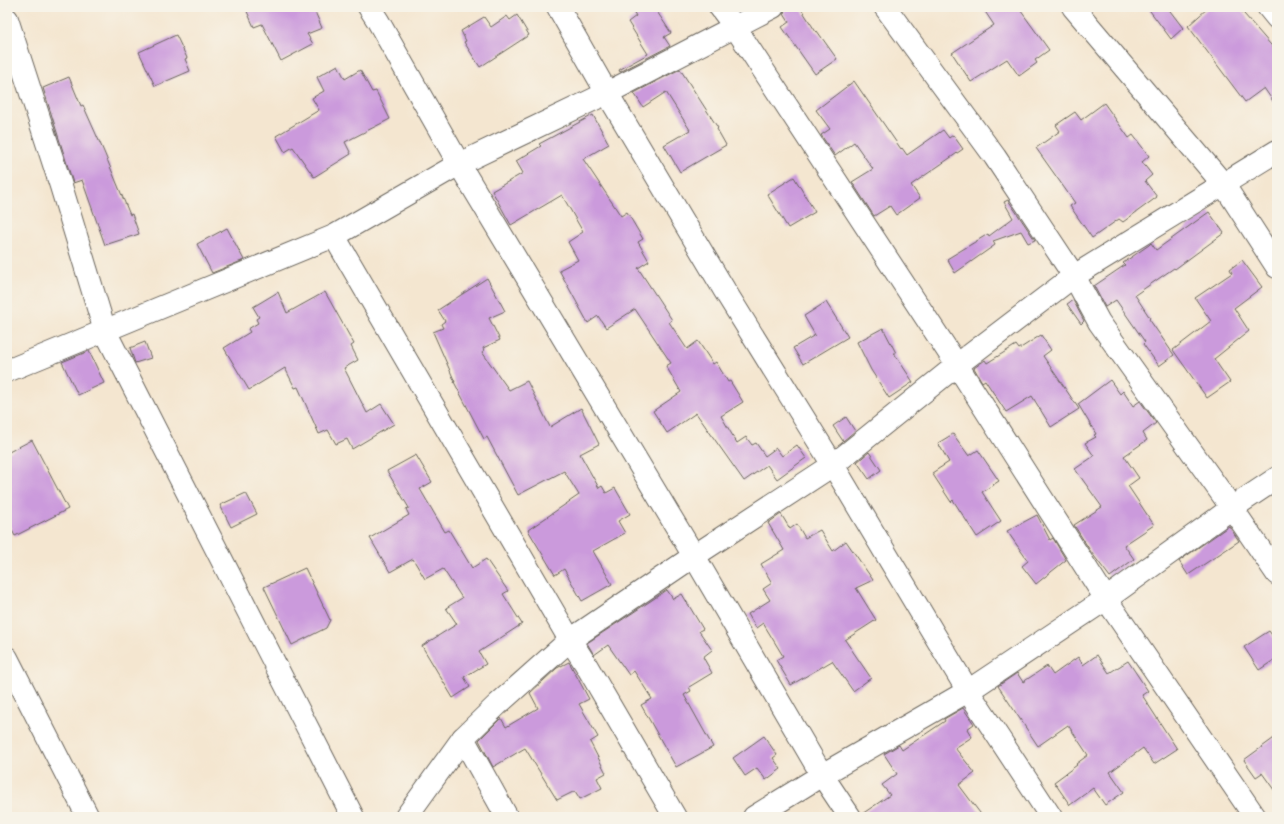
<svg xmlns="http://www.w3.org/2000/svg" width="1284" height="824" font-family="Mali,sans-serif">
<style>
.building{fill:#cb9adc}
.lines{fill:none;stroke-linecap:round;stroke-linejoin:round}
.street-casing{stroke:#68635b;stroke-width:24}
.street{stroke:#fff;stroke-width:22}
</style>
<rect width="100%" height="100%" fill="#f7f3e8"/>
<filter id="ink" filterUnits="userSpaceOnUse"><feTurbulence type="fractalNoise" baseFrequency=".025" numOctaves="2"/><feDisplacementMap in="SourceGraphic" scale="8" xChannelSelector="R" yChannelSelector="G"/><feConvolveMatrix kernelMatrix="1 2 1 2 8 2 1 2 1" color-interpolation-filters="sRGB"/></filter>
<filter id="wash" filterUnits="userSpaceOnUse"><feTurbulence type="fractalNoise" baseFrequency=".012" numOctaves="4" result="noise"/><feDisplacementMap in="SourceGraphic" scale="16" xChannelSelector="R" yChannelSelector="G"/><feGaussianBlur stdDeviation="0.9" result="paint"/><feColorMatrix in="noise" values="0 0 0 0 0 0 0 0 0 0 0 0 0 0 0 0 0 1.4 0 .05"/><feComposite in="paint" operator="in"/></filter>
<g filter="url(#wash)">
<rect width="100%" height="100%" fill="#f4e6d0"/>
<g id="blocks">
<g class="building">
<path d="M245,7H313L322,28L307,34L313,44L281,61L262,24L254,27Z"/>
<path d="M631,7H654L671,33L664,37L670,46L620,72L619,70L648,54L628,22L636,16Z"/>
<path d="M785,7H800L816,32L817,31L837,59L815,74L782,27L789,22L784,14Z"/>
<path d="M982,7H1018L1049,50L1035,60L1037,63L1019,76L1007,59L971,82L952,53L994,25Z"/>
<path d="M1147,7H1167L1183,28L1171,39Z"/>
<path d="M1209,7H1238L1277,52V107L1264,88L1245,102L1188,26Z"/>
<path d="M517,15L529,35L480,67L464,42L466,41L461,31L484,17L491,27L507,16L510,20Z"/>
<path d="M176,35L187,58L185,59L190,71L155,86L139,52Z"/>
<path d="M338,65L345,79L360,70L372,92L376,91L390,119L345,142L351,154L314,177L293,147L285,152L276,136L319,110L312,98L324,91L317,77Z"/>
<path d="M680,69L718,128L717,129L726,145L680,172L664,145L690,130L666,92L643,107L634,93Z"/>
<path d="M69,77L81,106L83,105L104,152L130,215L132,214L139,234L105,245L82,180L73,183L43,88Z"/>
<path d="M854,81L901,149L902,148L907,155L943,130L949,138L953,135L963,149L911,185L920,198L896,215L890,206L874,216L852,182L873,169L854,142L835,156L821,135L830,129L816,110Z"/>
<path d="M1104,103L1129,138L1133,135L1149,156L1142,162L1152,175L1145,181L1157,197L1123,222L1119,219L1092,238L1070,206L1075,203L1036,148L1060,131L1056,125L1075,112L1081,120Z"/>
<path d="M593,115L609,144L583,159L621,216L627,212L643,239L638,242L649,261L638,268L672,320L669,322L687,349L698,341L713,364L716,362L728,382L730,381L743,402L721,416L737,443L746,437L752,445L756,443L765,456L776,448L782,456L797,445L806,458L777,479L767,465L744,481L696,413L667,433L653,411L681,392L666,366L671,363L635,309L606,328L598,316L588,323L559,270L578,260L568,242L583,232L562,195L511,225L492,191L523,173L516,161L541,146L539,144Z"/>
<path d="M794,177L815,212L788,228L767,194Z"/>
<path d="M1008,200L1035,240L1028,243L1021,231L993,241L995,245L955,273L947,259L988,234L989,236L1013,218L1004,202Z"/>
<path d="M1209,212L1224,233L1175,269L1174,268L1135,295L1150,318L1149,319L1174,355L1159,366L1143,344L1145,342L1116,300L1105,307L1094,286L1125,265L1123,263L1149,245L1151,243L1156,250Z"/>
<path d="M227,228L244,260L212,273L197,244Z"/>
<path d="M1242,260L1262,287L1234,308L1249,331L1214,359L1230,382L1207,398L1173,350L1211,321L1195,298L1232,273L1230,269Z"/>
<path d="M487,278L505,311L489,318L500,340L483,348L484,351L482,352L509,390L527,381L550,427L581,408L599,444L580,454L599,488L602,486L606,493L615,488L630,514L618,521L625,533L593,551L612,584L582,601L564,569L555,575L528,530L579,495L564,471L518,495L487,437L484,439L454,382H455L433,332L443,328L441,324L445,321L438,310Z"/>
<path d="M278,292L287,313L325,292L354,344L351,346L358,360L344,368L367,413L381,404L394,424L352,449L347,439L336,444L328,430L319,434L298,387L295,388L285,368L249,390L224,348L250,332L248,329L258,323L256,319L259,317L253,307Z"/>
<path d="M1073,300L1084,321L1081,324L1067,304Z"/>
<path d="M826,302L848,337L803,364L793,348L815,335L804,316Z"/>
<path d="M883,328L896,353H894L913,382L889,398L871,370L857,342Z"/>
<path d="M1041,335L1051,350L1043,356L1079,409L1051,427L1032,396L1006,412L985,380L982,382L974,368L985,360L987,363L1016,345L1019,349Z"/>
<path d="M145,342L151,358L135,363L130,348Z"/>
<path d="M89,351L104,383L78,395L62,362Z"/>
<path d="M1110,380L1120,394L1123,391L1133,406L1140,401L1156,423L1143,433L1147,440L1124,456L1139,478L1128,486L1154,525L1124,545L1134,559L1110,577L1091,552L1074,525L1102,507L1075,469L1094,456L1085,443L1096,437L1094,435L1096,434L1078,404Z"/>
<path d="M846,417L855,431L843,441L833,426Z"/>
<path d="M953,434L969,456L978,450L999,481L982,492L1001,521L977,537L953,500L951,502L932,473L949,462L938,443Z"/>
<path d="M32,440L68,509L15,536L7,521V453Z"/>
<path d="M869,452L881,470L869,479L857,462Z"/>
<path d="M416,455L432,482L420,489L445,532L449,530L472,568L486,559L508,591L503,594L522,624L479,652L486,664L464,677L470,687L453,698L422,646L457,624L446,608L462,598L443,569L425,579L413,559L390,572L370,538L409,515L406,509L409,508L387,471Z"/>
<path d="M246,493L257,514L231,527L220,505Z"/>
<path d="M781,514L790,529L797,524L805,538L820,530L833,551L846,541L873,580L856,588L876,620L845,640L871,678L853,691L832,661L791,685L776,660L783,656L763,623L756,628L748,614L770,600L763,589L772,583L761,564L784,550L768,523Z"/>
<path d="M1037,515L1050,540L1053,538L1066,560L1036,584L1022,566L1028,561L1007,531Z"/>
<path d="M1229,526L1239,541L1188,575L1179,561Z"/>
<path d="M305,568L330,620L326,628L292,645L264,587Z"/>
<path d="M667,590L673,599L682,594L703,629L699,631L712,650L703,657L712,673L689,687L691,691L684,695L713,747L676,767L641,705L652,699L634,671L629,675L608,645L594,655L587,643Z"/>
<path d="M1269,631L1277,642V658L1259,670L1244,647Z"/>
<path d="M1097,655L1109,673L1128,661L1148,691L1142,695L1177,749L1154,764L1143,748L1110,772L1124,792L1105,805L1093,788L1070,805L1054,782L1077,765L1076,764L1088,755L1068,725L1038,746L998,686L1017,673L1023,682L1047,666L1053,675L1078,657L1083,665Z"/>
<path d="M569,662L589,699L579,704L598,737L590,742L606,773L597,778L602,788L580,799L575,791L557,800L525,748L493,767L479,740L501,718L506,727L538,708L530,693L557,668Z"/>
<path d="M963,708L974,724L967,729L972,737L955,748L975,773L959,785L983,817H862V814L890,795L882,785L897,774L884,754L899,745L902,750L945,721L944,719Z"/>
<path d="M764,736L777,755L773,758L781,769L766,780L757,768L745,776L733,758Z"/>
<path d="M1277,736V794L1262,773L1256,777L1244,760Z"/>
</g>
</g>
</g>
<g filter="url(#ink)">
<use href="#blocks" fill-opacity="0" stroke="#68635b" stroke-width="1"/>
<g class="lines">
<defs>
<g id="street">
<path d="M369,7L378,21L459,164L694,556L822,775L850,817"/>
<path d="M558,7L607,93L725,291L833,465L968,691L1051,817"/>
<path d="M720,7L735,27L957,365L1106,599L1255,817"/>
<path d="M885,7L995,157L1074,276L1099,322L1232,508L1277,574"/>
<path d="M1073,7L1224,185L1277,267"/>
<path d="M1268,7L1277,18"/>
<path d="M7,19L61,186L105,331L353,817"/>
<path d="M334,236L570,640L585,663L675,817"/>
<path d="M7,371L334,236L459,164L607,93L773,7"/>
<path d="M7,658L88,817"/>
<path d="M463,738L507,817"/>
<path d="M406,817L463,738L497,705L570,640L694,556L833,465L957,365L1074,276L1277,151"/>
<path d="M754,817L822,775L968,691L1106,599L1232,508L1277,478"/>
</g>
</defs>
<use href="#street" class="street-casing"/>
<use href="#street" class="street"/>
</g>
</g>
<rect width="1284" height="824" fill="none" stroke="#f7f3e8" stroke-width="24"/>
</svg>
